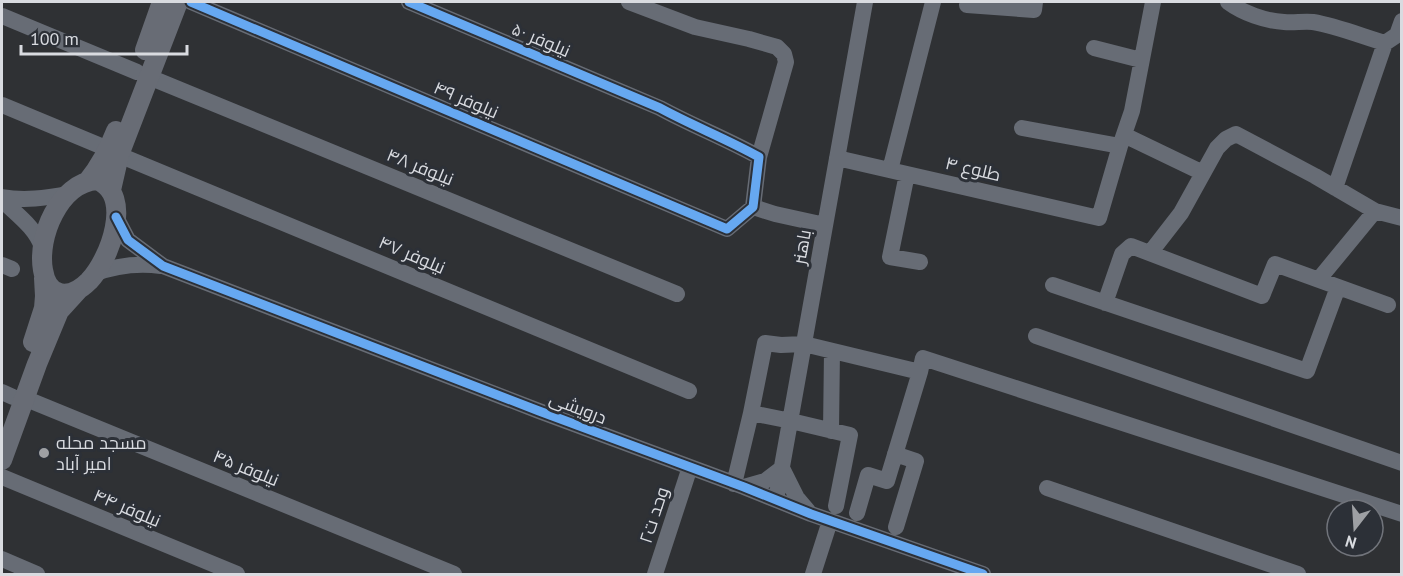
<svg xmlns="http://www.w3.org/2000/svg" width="1403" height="576" font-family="'PT Sans',Cairo,sans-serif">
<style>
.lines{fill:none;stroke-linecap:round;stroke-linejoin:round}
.minor{stroke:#676c75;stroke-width:16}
.major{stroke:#686c75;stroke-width:20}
.cycleway-casing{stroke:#2c3037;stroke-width:13}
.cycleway{stroke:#66a8f1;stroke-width:9}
.poi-dot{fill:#9ea0a4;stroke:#2c3037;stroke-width:2}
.labels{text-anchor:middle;stroke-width:6;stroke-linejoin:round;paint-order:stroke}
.street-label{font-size:18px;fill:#d9dbe0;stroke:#2c3037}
.poi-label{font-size:18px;fill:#d9dbe0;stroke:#2c3037;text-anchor:start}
</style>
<rect width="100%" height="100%" fill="#2f3134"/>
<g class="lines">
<path class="minor" d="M191,2L727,229L753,207L759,157C727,139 693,126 660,108L409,2
M629,2L695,27L749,39L777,47L784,54L786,62L759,157
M1228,2C1243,13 1265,21 1284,22C1294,23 1303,21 1313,22C1337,26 1361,36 1385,43
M967,5L1034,10L1035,2
M2,16L137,72
M1094,48L1141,60
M149,77L677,294
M2,105L108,149
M1022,128L1120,146
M1124,135L1203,173
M119,155L689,391
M837,158L1099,218L1120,146L1132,111L1153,2
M890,170L933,2
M907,174L890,257L920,262
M1335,188L1385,43L1397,35L1402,21
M2,197C24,201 46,198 68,194
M2,200C17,215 35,227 42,247
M753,207L775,214L825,225
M116,217L128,240L163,266L539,411L744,487L811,514L983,574
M1150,253L1181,213L1217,148L1226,139L1236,134L1315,176L1375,211L1402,218
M2,265L12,269
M94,274C117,265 137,263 161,266
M1319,279L1375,211
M1053,285L1307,371L1338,287
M1105,303L1122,254L1131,246L1262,296L1275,264L1388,305
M1036,336L1402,463
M2,392L13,397
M24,398L454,574
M751,413L791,421L850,435L836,506
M831,431L832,351
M895,454L916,461L896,527
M782,468L797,498L808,511
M2,477L237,574
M734,484L751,413L765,343L781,345L804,344L920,372
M744,487L765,481L782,468
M1047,488L1298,574
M776,500L865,2
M857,513L868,475L887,481L920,372L923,358L1402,514
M2,559L37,574
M655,574L690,467
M813,574L830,521"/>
<path class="major" d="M145,50L162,2
M97,180C134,195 110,259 89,281C71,299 48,300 43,270C37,237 59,183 97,180Z
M88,181C100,166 109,149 116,131
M111,190L119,155L178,2
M33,342L44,308L45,296L44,278
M2,460L37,364L59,311L79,289"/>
<defs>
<path id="cycleway" d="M191,2L727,229L753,207L759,157C727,139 693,126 660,108L409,2
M116,217L128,240L163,266L539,411L744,487L811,514L983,574"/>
</defs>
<use href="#cycleway" class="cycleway-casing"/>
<use href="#cycleway" class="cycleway"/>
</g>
<circle class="poi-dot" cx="44" cy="453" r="6"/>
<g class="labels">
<g class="street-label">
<text transform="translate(541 40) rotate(23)" y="6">نیلوفر ۵۰</text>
<text transform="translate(466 100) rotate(23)" y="6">نیلوفر ۴۹</text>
<text transform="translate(420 167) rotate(22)" y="6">نیلوفر ۴۸</text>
<text transform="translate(973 169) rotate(13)" y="6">طلوع ۴</text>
<text transform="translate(802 247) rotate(-80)" y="6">باهنر</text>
<text transform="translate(412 255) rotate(23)" y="6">نیلوفر ۴۷</text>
<text transform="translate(578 408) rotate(21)" y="6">درویشی</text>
<text transform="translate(246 468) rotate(22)" y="6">نیلوفر ۴۵</text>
<text transform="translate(127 508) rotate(23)" y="6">نیلوفر ۴۴</text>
<text transform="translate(654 515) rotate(-72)" y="6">وحد ت۲</text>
</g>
<g class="poi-label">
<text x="56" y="449">مسجد محله<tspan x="56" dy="21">امیر آباد</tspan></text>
</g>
</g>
<rect width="1403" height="576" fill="none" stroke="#d9dbe0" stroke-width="6"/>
<g transform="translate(1355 528) rotate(197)"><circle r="28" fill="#2c3037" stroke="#71747b" stroke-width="1.5"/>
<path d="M0-4.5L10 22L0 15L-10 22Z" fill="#9ea0a4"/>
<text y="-9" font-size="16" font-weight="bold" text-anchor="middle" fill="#d9dbe0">N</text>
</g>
<path d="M21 45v9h166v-9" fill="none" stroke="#d9dbe0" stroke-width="3"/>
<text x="30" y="45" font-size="18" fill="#d9dbe0" stroke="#2c3037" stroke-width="4.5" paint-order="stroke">100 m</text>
</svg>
